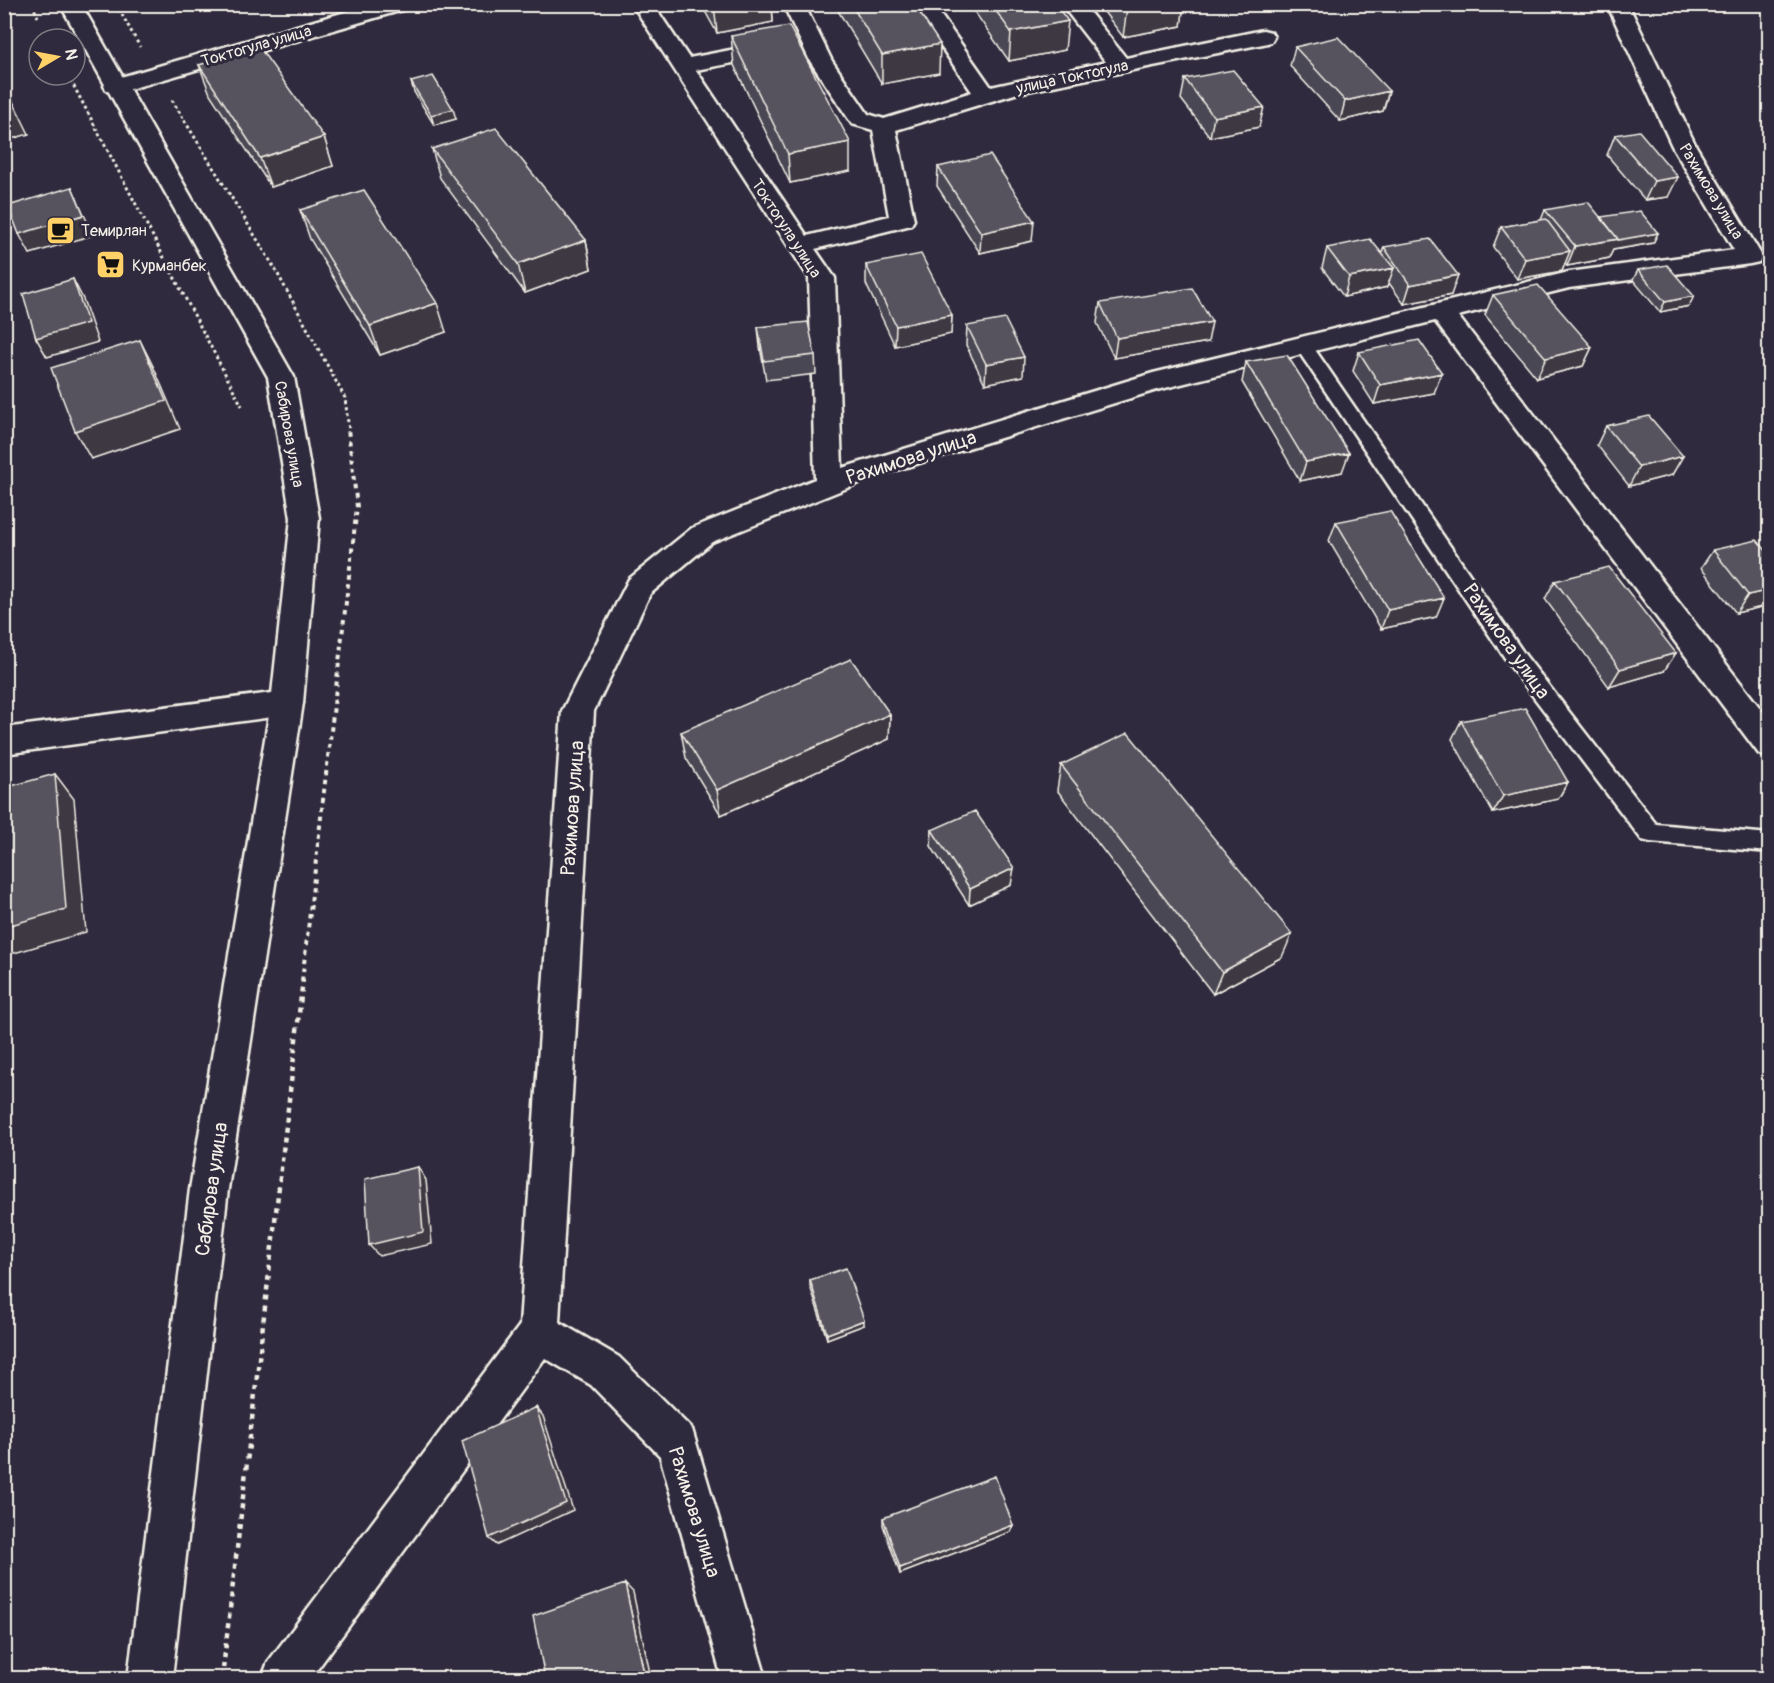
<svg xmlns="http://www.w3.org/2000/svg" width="1774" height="1683" font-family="Pangolin,sans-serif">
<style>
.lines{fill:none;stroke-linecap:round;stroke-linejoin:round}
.lane-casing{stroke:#f4f1e8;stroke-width:5}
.street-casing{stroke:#f4f1e8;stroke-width:5}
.highway-casing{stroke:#f4f1e8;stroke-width:5}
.path-far2{stroke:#f4f1e8;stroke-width:3;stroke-dasharray:3 3;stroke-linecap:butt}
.path-far1{stroke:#f4f1e8;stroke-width:4;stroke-dasharray:4.5 4.5;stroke-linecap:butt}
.path{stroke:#f4f1e8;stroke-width:4.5;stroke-dasharray:5 5;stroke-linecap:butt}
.lane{fill:#2f2a3d;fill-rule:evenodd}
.street{fill:#2f2a3d;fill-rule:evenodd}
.highway{fill:#2f2a3d;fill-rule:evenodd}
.wall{fill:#4a4752;stroke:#f4f1e8;stroke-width:1.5}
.shaded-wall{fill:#3c3942;stroke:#f4f1e8;stroke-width:1.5}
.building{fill:#56525f;stroke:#f4f1e8;stroke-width:1.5}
.labels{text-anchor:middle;stroke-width:6;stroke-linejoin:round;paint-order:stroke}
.far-street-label{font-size:16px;fill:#f4f1e8;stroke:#2f2a3d}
.far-poi-label{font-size:16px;fill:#f4f1e8;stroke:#2f2a3d;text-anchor:start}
.street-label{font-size:20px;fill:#f4f1e8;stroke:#2f2a3d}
</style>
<rect width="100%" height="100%" fill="#2f2a3d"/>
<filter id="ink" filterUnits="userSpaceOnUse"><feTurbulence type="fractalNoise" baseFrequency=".0167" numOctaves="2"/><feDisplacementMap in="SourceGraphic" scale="12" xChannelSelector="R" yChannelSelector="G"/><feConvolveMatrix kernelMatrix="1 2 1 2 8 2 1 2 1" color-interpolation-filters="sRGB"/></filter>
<g filter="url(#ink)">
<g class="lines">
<defs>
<path id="lane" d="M1303,339L1309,341L1525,655L1656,824L1770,834V852L1650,842L1642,840L1511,667L1297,349L1294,345L1297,341Z"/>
<path id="street" d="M373,4H408L406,9L123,91L115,93L107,91L104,86L107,81Z
M632,4H653L689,58L777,41L785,43L788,48L785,53L696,70L807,236L889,216L873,130L852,124L810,61L783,4H804L832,61L868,114L884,119L972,92L912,4H933L991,87L1106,62L1061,4H1083L1126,58L1263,30L1271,32L1274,37L1271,42L1263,44L1018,93L896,130L914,220L911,225L815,249L835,278L842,468L1153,373L1441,303L1569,272L1734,250L1672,146L1607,4H1628L1696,146L1762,256L1759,262L1750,264L1569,288L1458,316L1770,721V758L1759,754L1435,321L1157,390L877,476L712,542L650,594L594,711L559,1322L619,1357L692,1429L766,1678H722L660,1456L591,1385L545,1358L311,1678H262L268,1662L520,1325L562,711L629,579L692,528L815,479L809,278Z
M287,691L298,694L303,703L298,712L287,715L4,754V728Z"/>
<path id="highway" d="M60,4H81L294,377L319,518L303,703L228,1189L172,1678H128L190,1189L271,703L291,518L268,377Z"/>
</defs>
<use href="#lane" class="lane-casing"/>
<use href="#street" class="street-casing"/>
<use href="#highway" class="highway-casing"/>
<path class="path-far2" d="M32,4L38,17
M116,4L140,47
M68,75L242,406
M172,100L274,267L345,398L349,431"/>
<path class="path-far1" d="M302,981L357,507L348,429"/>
<path class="path" d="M222,1678L303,979"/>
<use href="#lane" class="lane"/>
<use href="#street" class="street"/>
<use href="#highway" class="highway"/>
</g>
<path class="wall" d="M701,4H772L773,22L717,33Z
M834,4H914L939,73L882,84Z
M969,4H1055L1065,50L1009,61Z
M1098,4H1184L1181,26L1123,37Z
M731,36L850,171L790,183L734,65Z
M1295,47L1389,91L1383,111L1340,121L1290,66Z
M199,65L324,137L333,166L271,187L210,94Z
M1185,79L1259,127L1210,137L1181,99Z
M411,82L456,119L434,125L414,92Z
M1615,135L1668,197L1645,200L1607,155Z
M432,149L586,240L591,269L525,293L440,178Z
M938,167L1032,241L980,253L937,186Z
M300,210L446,332L380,355L310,239Z
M1545,210L1601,217L1658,233L1653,243L1613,250L1609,258L1567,266L1565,264L1562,271L1517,279L1493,247L1501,227L1541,220Z
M1384,247L1451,295L1404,304L1389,283L1387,287L1344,297L1322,268L1327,248L1382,253Z
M866,265L952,315L951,334L895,346L866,284Z
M1638,270L1689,306L1660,312L1633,280Z
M1493,295L1592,347L1583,366L1537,378L1485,315Z
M1100,303L1208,342L1114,358L1097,323Z
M967,326L1023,376L985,384L966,345Z
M758,327L815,355L816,374L766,380L760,347Z
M1359,352L1434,393L1374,404L1353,371Z
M1246,362L1342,472L1300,481L1242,382Z
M1606,426L1672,475L1629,486L1597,445Z
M1336,522L1436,617L1381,629L1329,541Z
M1713,550L1770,605L1736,613L1701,568Z
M1555,581L1664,671L1609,687L1545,599Z
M890,714L889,739L721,815L686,758L681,732Z
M1461,721L1568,782L1558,799L1493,813L1452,739Z
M1061,765L1282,957L1213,994L1057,790Z
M932,830L1011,885L969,905L931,846Z
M810,1280L864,1325L827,1339L810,1286Z
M883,1518L1013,1525L1010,1532L900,1574L883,1525Z"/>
<path class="shaded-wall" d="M714,4H772L773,22L717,33Z
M1145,4H1184L1181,26L1123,37L1127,8Z
M1068,21L1065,50L1009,61L1011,32Z
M940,44L939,73L882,84V55Z
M4,83L29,134L4,141Z
M1389,91L1383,111L1340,121L1345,101Z
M1264,107L1259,127L1210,137L1214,117Z
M453,109L456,119L434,125L431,115Z
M324,137L333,166L271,187L260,158Z
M850,142V171L790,183L788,154Z
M1678,177L1668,197L1645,200L1654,181Z
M72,187L93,235L30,254L19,234Z
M1034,221L1032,241L980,253L981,233Z
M1658,233L1653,243L1613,250L1609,258L1567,266L1575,246Z
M586,240L591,269L525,293L518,264Z
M1570,251L1562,271L1517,279L1525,259Z
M1394,268L1387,287L1344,297L1349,277Z
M1458,275L1451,295L1404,304L1410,285Z
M73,279L83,299L98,342L47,357L36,338Z
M1694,296L1689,306L1660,312L1665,302Z
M437,303L446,332L380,355L370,326Z
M952,315L951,334L895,346L896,326Z
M1212,322L1208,342L1114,358L1117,338Z
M140,340L154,368L180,429L91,459L75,431Z
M1592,347L1583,366L1537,378L1546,358Z
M1024,357L1023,376L985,384L986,364Z
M1442,373L1434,393L1374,404L1380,385Z
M1349,453L1342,472L1300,481L1306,462Z
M1683,456L1672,475L1629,486L1639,467Z
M1770,590V605L1736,613L1748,595Z
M1444,598L1436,617L1381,629L1388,610Z
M1676,653L1664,671L1609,687L1620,669Z
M890,714L889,739L721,815L717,790Z
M55,774L74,799L86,932L4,956V927Z
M1568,782L1558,799L1493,813L1503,796Z
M1014,868L1011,885L969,905L970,889Z
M1292,934L1282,957L1213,994L1222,972Z
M418,1167L426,1180L432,1244L379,1256L369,1245Z
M864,1320V1325L827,1339V1334Z
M536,1407L543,1416L573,1510L497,1545L489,1538Z
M1013,1525L1010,1532L900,1574V1568Z
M625,1584L633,1592L651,1678H645Z"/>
<path class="building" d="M851,4H914L940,44L882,55Z
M991,4H1055L1068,21L1011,32Z
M1124,4H1145L1127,8Z
M789,26L850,142L788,154L731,36Z
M1338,37L1389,91L1345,101L1295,47Z
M259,47L324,137L260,158L199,65Z
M1233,70L1264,107L1214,117L1185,79Z
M433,76L453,109L431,115L411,82Z
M4,84L14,105L4,107Z
M496,128L586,240L518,264L432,149Z
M1639,131L1678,177L1654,181L1615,135Z
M990,155L1034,221L981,233L938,167Z
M72,187L84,215L19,234L8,206Z
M364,190L437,303L370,326L300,210Z
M1588,202L1618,239L1575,246L1545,210Z
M1640,211L1658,233L1618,240V239L1601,217Z
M1546,219L1570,251L1525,259L1501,227Z
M1370,239L1394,268L1349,277L1327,248Z
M1430,239L1458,275L1410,285L1384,247Z
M921,254L952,315L896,326L866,265Z
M1667,265L1694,296L1665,302L1638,270Z
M73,279L88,323L36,338L23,294Z
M1538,285L1592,347L1546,358L1493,295Z
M1192,288L1212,322L1117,338L1100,303Z
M1005,319L1024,357L986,364L967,326Z
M808,322L815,355L764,361L758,327Z
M140,340L166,401L75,431L51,368Z
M1419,340L1442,373L1380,385L1359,352Z
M1287,355L1349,453L1306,462L1246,362Z
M1649,416L1683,456L1639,467L1606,426Z
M1390,511L1444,598L1388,610L1336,522Z
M1757,540L1770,555V590L1748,595L1713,550Z
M1609,567L1676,653L1620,669L1555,581Z
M851,659L890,714L717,790L681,732Z
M1525,708L1568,782L1503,796L1461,721Z
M1128,733L1292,934L1222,972L1061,765Z
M55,774L66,909L4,927V788Z
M975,811L1014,868L970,889L932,830Z
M418,1167L423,1232L369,1245L365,1179Z
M846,1268L864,1320L827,1334L810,1280Z
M536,1407L566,1503L489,1538L462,1441Z
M995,1476L1013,1525L900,1568L883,1518Z
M625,1584L645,1678H545L533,1616Z"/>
</g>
<defs>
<symbol id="cafe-square" viewBox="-11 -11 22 22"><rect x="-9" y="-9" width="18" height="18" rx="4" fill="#ffd166" stroke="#2f2a3d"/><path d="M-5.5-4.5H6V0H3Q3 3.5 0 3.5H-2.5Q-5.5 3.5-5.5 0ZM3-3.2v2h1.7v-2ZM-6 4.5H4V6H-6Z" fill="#111"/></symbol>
<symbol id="supermarket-square" viewBox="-11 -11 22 22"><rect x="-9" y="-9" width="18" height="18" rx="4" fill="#ffd166" stroke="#2f2a3d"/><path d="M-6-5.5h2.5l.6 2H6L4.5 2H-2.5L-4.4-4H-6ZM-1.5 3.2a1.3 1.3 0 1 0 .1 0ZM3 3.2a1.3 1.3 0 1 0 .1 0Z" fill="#111"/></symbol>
</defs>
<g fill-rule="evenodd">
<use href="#cafe-square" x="44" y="214" width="33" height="33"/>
<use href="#supermarket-square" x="94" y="248" width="33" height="33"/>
</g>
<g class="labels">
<g class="far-street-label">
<text transform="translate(256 45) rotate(-16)" y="6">Токтогула улица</text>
<text transform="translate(1072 76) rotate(-12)" y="6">улица Токтогула</text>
<text transform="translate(1712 191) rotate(59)" y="6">Рахимова улица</text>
<text transform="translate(787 228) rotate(57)" y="6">Токтогула улица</text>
<text transform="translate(290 434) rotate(80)" y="6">Сабирова улица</text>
</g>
<g class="far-poi-label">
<text x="81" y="236">Темирлан</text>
<text x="132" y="271">Курманбек</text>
</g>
<g class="street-label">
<text transform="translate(911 457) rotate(-18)" y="7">Рахимова улица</text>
<text transform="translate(1507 641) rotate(55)" y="7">Рахимова улица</text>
<text transform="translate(572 808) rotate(-86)" y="7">Рахимова улица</text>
<text transform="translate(211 1189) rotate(-82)" y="7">Сабирова улица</text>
<text transform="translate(695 1512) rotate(73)" y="7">Рахимова улица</text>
</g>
</g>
<rect width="1774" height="1683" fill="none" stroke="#2f2a3d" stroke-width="24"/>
<rect x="12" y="12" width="1750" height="1659" fill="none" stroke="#f4f1e8" stroke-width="2" filter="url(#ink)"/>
<g transform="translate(57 57) rotate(80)"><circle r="28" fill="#2f2a3d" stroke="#7e7a81" stroke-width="1.5"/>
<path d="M0-4.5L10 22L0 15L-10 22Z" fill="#ffd166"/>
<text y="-9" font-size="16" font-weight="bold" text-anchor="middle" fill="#f4f1e8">N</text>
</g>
</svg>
